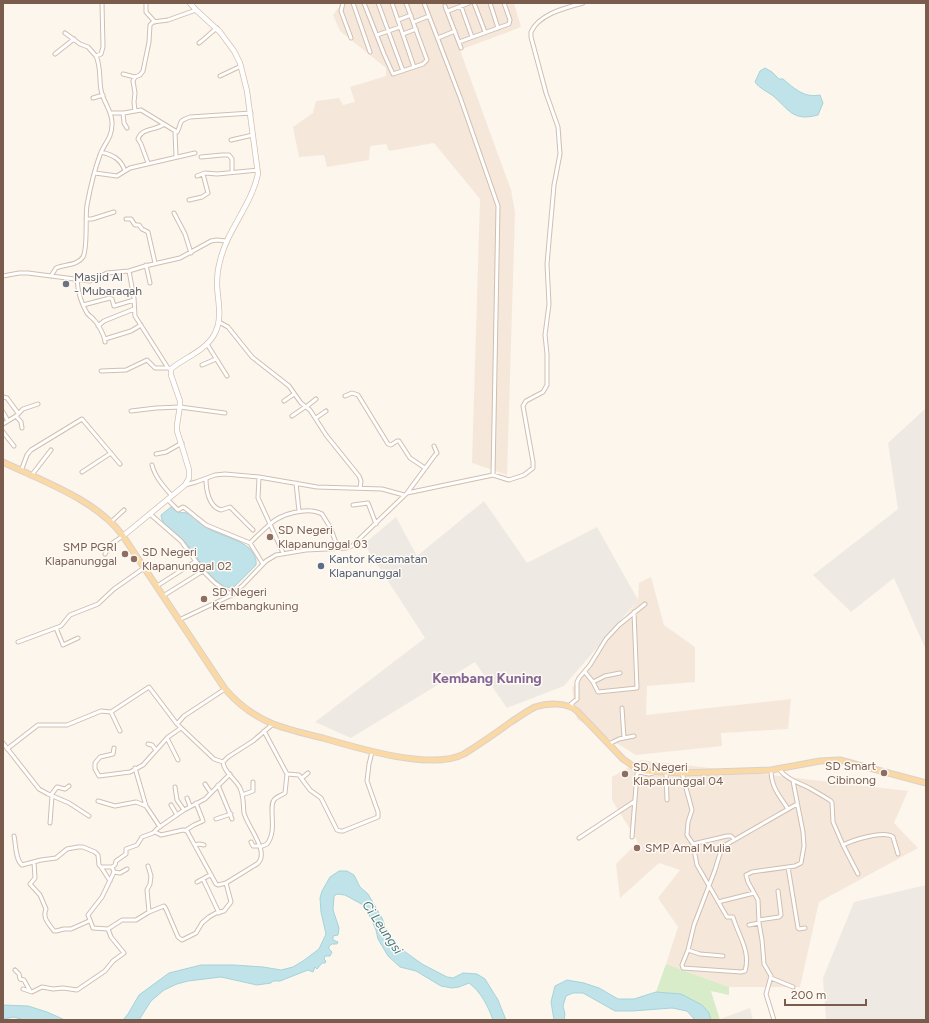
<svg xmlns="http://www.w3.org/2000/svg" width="929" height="1023" font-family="Figtree,sans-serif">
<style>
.residential{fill:#f5e8da}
.industrial{fill:#efe9e4}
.green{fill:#d8ecc9}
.water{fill:#bfe3e8;stroke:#a5d3da}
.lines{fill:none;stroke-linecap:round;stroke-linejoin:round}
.street-casing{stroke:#d1beb0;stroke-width:5}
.secondary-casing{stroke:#d6c0b0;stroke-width:6}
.primary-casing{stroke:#dad1cd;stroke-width:7}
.street{stroke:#fff;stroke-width:3}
.secondary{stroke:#fff;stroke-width:4.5}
.primary{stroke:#fbd9a5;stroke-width:5}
.worship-dot{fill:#6b7280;stroke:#fffaf3;stroke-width:1.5}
.education-dot{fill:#8d6e63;stroke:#fffaf3;stroke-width:1.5}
.service-dot{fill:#5c6f8a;stroke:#fffaf3;stroke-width:1.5}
.labels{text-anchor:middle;stroke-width:3;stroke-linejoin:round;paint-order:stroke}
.worship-label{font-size:12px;fill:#5b616d;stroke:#fffaf3;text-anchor:start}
.education-label{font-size:12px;fill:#785e54;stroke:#fffaf3;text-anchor:start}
.service-label{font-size:12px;fill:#4e5e75;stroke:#fffaf3;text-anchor:start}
.water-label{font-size:13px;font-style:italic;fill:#437c86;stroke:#fffaf3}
.quarter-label{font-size:14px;font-weight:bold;fill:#846695;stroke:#fffaf3}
</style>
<rect width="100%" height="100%" fill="#fdf6ec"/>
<path class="residential" d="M340,3H514L521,27L460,50L511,190L515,212L507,475L472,463L480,199L434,143L389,151L386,144L370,146L369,160L327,167L324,155L299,157L293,127L313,113L316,101L339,98L343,105L355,102L350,87L386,76V68L340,31L333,15L339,7Z
M651,577L664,625L695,647V682L647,686L646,715L791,699L788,729L721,733L722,746L636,755L577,719L572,688L638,600L639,583Z
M641,760L908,791L894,823L918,848L819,902L800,987H729L666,964L678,927L658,898L680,870L659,863L620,898L616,864L638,842L612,800V777Z"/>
<path class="industrial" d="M926,408V650L894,578L851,612L813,575L898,509L888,443Z
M484,501L527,563L597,527L638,600L564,686L507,708L475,662L351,738L315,722L425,638L364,544L396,517L417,556Z
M926,885V1020H826L823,978L854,902Z
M750,1008L753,1020H720V1019Z"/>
<path class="green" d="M666,964L729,987V995L711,991L720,1020H711L709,1013L681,994L656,992Z"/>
<path class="water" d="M765,68L772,72L779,79H783C795,89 804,98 820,95L823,103L818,115C792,122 789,109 772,95C766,91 759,88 755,82L760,71Z
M171,507L179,513C191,510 198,522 207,528C219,535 239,539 249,548C253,553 257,558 256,565L234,587C228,588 224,587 219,583C204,572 196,553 183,540C176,532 161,526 161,515Z
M339,871H347L354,875L360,887L368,894L382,918L386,929L397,946L422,964L447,977L453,978L463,973L477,974L485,979L498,1000L506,1020H493C488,1006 481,992 469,983L459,987L452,988L441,986L416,971L400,967L388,956L378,939L376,930L365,906L345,895L337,894L334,896L333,910L339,928L338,935L333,936V940L338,942L337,944H332L329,946V949L332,952L330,956H325L324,959L326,961L325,963H322L317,969L315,967L313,972L308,970L280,981H273L271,983L257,985L221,977L188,981L177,984L164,990L151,1001L139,1020H123L128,1014L139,995L169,973L201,965H234L263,967L281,970L293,967L303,961L319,949L326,934L321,912L320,898L322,891L330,877Z
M567,980L584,983L599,988L618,999H634L656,992L681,994L702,1005L709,1013L711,1020H695L687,1011L672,1008L632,1011H615L583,993H573L566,996L563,1006L565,1014L564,1020H554L551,1002L555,986Z
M3,1005L28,1006L47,1012L65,1020H24L14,1017L3,1019Z"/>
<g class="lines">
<defs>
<path id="street" d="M146,3V12L155,22
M343,3L341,11L351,38
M353,3L370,52
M364,3L384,54L393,74L423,64L427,60L406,3
M378,3L403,71
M392,3L414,67
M424,3L460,97L498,206L493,475
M474,3L485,32
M490,3L498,28
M445,6L461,48
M461,6L472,37
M448,11L469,3
M398,20L411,15
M414,22L429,16
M65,33L80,44L88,47L96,56
M403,34L416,29
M377,35L400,27
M438,38L455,31
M459,42L509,24L510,20L504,3
M199,43C206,38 210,33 217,28
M55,54L74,39
M123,74L135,77
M220,76L241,66
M93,98L103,95
M135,111L134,102L135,93L133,81L135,77L140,75L143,71L149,42L150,25L153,22L168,20L196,10
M110,113H124L141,110L177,132C183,122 176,122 190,117L251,113
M123,113L124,123L127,128
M175,131L176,157
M231,140L253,135
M101,152C113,155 121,159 125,171
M201,157L222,155H229L232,159V172
M148,163L141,144L138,139C142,127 156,131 164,124
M95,173L117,176L130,168L195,153
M197,176L205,173L217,174L258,170
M189,200L202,197L208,193L203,174
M174,213L185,234L191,253
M86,219H92L114,212
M126,219H131L135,225H139L142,229L148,232L155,263
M146,265L150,283
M129,271L134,298L135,316L168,368L171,369
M3,276L19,273H28L90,281L107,273L129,271L145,266L180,258L211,241L217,240L226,241
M51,276L56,268C65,264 77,266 83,257C88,248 85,218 87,205C90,189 94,171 100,155C104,143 112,139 112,124C113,112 103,102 101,90C99,79 101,66 96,56L101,54L103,47L102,3
M77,280C78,292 81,303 87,313C89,316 92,317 94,320C98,323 105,337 105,342
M83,305L110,298L112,299L114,306L134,300
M219,322L228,327L252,357L289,386L301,403L310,410L326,435L359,476L361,481L360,488
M98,326L104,321L134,309
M105,339L131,331L141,325
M207,344L227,376
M202,365L216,359
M101,371L126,370L147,360L155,368H168
M345,396L352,393L358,395L388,444L391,445L397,441H399L410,458L425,468
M3,397L7,398L18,413
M284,401L294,394
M306,407L316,399
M131,411L156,408L180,407L225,413
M3,412L8,421
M16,416L21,422L22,428
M292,416L305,407
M316,418L326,411
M3,424L16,416L23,409L38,404
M3,432L14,446
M156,454L166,452L182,443
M152,465C155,477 164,487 172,496
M21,471L27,455L31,450L82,419L120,464
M82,472L111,453
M31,476L51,450
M206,479C206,490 209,507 221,510L230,507L253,530
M296,483L299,511
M185,485L196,482L215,475L225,474L259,477L317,487L382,489L404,495
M407,493L435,455L437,453L434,446
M168,500L178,510L183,507L185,508L206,525L250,543L263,564
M353,505L368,503L376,524
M150,514L181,541L203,571L215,583L232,595
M111,522L124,510
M250,543L257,536L270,524L258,498L259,477
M283,553L270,524C281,514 308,506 322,514L330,527L338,548
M105,554L111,544L123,536
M157,586L196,561
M163,596L203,571
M179,620L232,595L243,585L266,561L276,555L306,550L346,548L352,546L407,493L493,475L509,480L524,475L533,468V462L523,406L526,401L543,392L547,385V354L545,335L549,304L547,264L554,185L560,154L558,127L546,93L531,37V32C539,14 565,8 583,3
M56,628L63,645L78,638
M18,642L61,626L70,615L98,604L114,589L144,568
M585,672L593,682L598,692L637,688L634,612
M593,682L605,676L620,673
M573,707L571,704L577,699V682L579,678L590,665L606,639L619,625L645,604
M622,708L624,738
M111,712L120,731
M177,724L184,716L225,689
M167,738L178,760
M3,743L39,789L48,794L69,803L89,816
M148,744L152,745L156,750
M609,744L619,739L634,736
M114,748L113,754L100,757L95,763V769L99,776L130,772L143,765L168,737L181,728
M7,749L38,725H67L101,711L111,712L149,687L177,724L214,759L223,762
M135,768L146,806
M779,769C787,780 800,783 811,789C818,793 825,797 831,801L832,803L833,822L843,845C853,840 884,830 893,837L898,854
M771,770C771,787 779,795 788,809
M666,773L667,800
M682,773L692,810L688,822L687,835L693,844L697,865L727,917H733C738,935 751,951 745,971L741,972L683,968L682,965L688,950L694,925L715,870L722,847L797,804
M287,774L299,775L310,790L321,798L337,830L340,831H343L378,817V812L367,781L369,764L372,752
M302,778L308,773
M205,784L211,793
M218,785L232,819
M175,787L177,800L184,810
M51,795L57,787L65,789L69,786
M242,795L253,791V782
M187,798L190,806
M98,801L115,806L136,802L146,806L160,827
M171,805L177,815
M216,819L231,814
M50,823L52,796
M186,830L194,825L203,821L196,803
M155,832L161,835L183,830L187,831L216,884L218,885L226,883
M14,836C16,844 15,859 22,865L41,860L56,858L67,849L78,847H83L95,852L98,855L99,865L101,867H112L114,872L102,897L88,915L93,928L108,929
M632,837L637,774L639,772L649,774L653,773
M579,838L635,801
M251,842L253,846H260
M693,844L727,836H731L734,839
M195,845L199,844L204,845
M843,845L858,874
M260,847L267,844C278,830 268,807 274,800C276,797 282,795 285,793L287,774L264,731
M34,862L35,878L30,884L40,895L46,909C42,918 49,924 54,931H56L64,929H71L89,921
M148,866L151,876L150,884L147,890L149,912
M101,867L110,881
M112,867L115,865L116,861L126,854V849L137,845L142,837L153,833L158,828L184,810L205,799L230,774
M788,867L798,928L799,929L805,928
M114,872L120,873L127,869
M203,879L219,913
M197,882L210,875
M718,902L754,893
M759,920L779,917L781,915L778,891
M749,925L759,923
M688,950L700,954L723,956
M15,970L19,974L20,979L24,980L30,991
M771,978L793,987
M23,989L32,992L42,987L53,989L63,988L77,990L105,971L113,961L124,953L111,937L108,929L122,920H136L149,912L164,906L166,909L178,937L182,940L196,933L202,923L209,917L216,913L224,911L231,902L226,883L257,864C271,853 247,826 244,813C243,805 244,796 240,788C236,779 224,773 223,762L228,757L253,741L273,724
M774,1020L766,994L771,976L764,964L762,940L759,923L758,900L748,882L746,875L752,872L795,866L801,863L804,846L803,832L793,781"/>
<path id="secondary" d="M123,536L185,485L189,478V470L184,453L177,431V425L180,406V401L171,375V369C184,358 205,351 214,335C223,319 218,303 217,285C217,277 218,268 220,261C227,230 251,206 258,174L247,91L240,63L234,51L220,32L196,10L190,3"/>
<path id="primary" d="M3,462C42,481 97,500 123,536L225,689C239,705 253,716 273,724C289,730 306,734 323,738C357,748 432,771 464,754C480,744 496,733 511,722C519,717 527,711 535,707C547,703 567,702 577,711L623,759L633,766L645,771L682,773L771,770L820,761L840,760L926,783"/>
</defs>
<use href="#street" class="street-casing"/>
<use href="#secondary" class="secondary-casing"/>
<use href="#primary" class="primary-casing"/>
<use href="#street" class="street"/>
<use href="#secondary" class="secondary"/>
<use href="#primary" class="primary"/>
</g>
<circle class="worship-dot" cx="66" cy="284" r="4"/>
<g class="education-dot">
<circle cx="270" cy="537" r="4"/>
<circle cx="125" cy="554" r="4"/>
<circle cx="134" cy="559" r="4"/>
<circle cx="204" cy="599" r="4"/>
<circle cx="884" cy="773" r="4"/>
<circle cx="625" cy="774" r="4"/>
<circle cx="637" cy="848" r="4"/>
</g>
<circle class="service-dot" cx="321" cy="566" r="4"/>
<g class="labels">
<g class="worship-label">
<text x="74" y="281">Masjid Al<tspan x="74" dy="14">- Mubaraqah</tspan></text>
</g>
<g class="education-label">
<text x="278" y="534">SD Negeri<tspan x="278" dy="14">Klapanunggal 03</tspan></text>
<text x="117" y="551" text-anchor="end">SMP PGRI<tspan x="117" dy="14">Klapanunggal</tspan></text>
<text x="142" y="556">SD Negeri<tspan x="142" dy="14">Klapanunggal 02</tspan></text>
<text x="212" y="596">SD Negeri<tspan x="212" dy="14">Kembangkuning</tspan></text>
<text x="876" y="770" text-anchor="end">SD Smart<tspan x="876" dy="14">Cibinong</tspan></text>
<text x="633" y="771">SD Negeri<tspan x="633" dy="14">Klapanunggal 04</tspan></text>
<text x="645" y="852">SMP Amal Mulia</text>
</g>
<g class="service-label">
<text x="329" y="563">Kantor Kecamatan<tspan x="329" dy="14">Klapanunggal</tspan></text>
</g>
<g class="water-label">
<text transform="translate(383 927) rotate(56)" y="5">Ci Leungsi</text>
</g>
<g class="quarter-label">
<text x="487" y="683">Kembang Kuning</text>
</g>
</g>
<rect width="929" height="1023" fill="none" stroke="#7a5c4d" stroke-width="8"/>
<path d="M785 999v6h81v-6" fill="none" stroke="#7a5c4d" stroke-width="2"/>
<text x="791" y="999" font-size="12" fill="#7a5c4d" stroke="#fffaf3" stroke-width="3" paint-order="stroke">200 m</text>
</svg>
